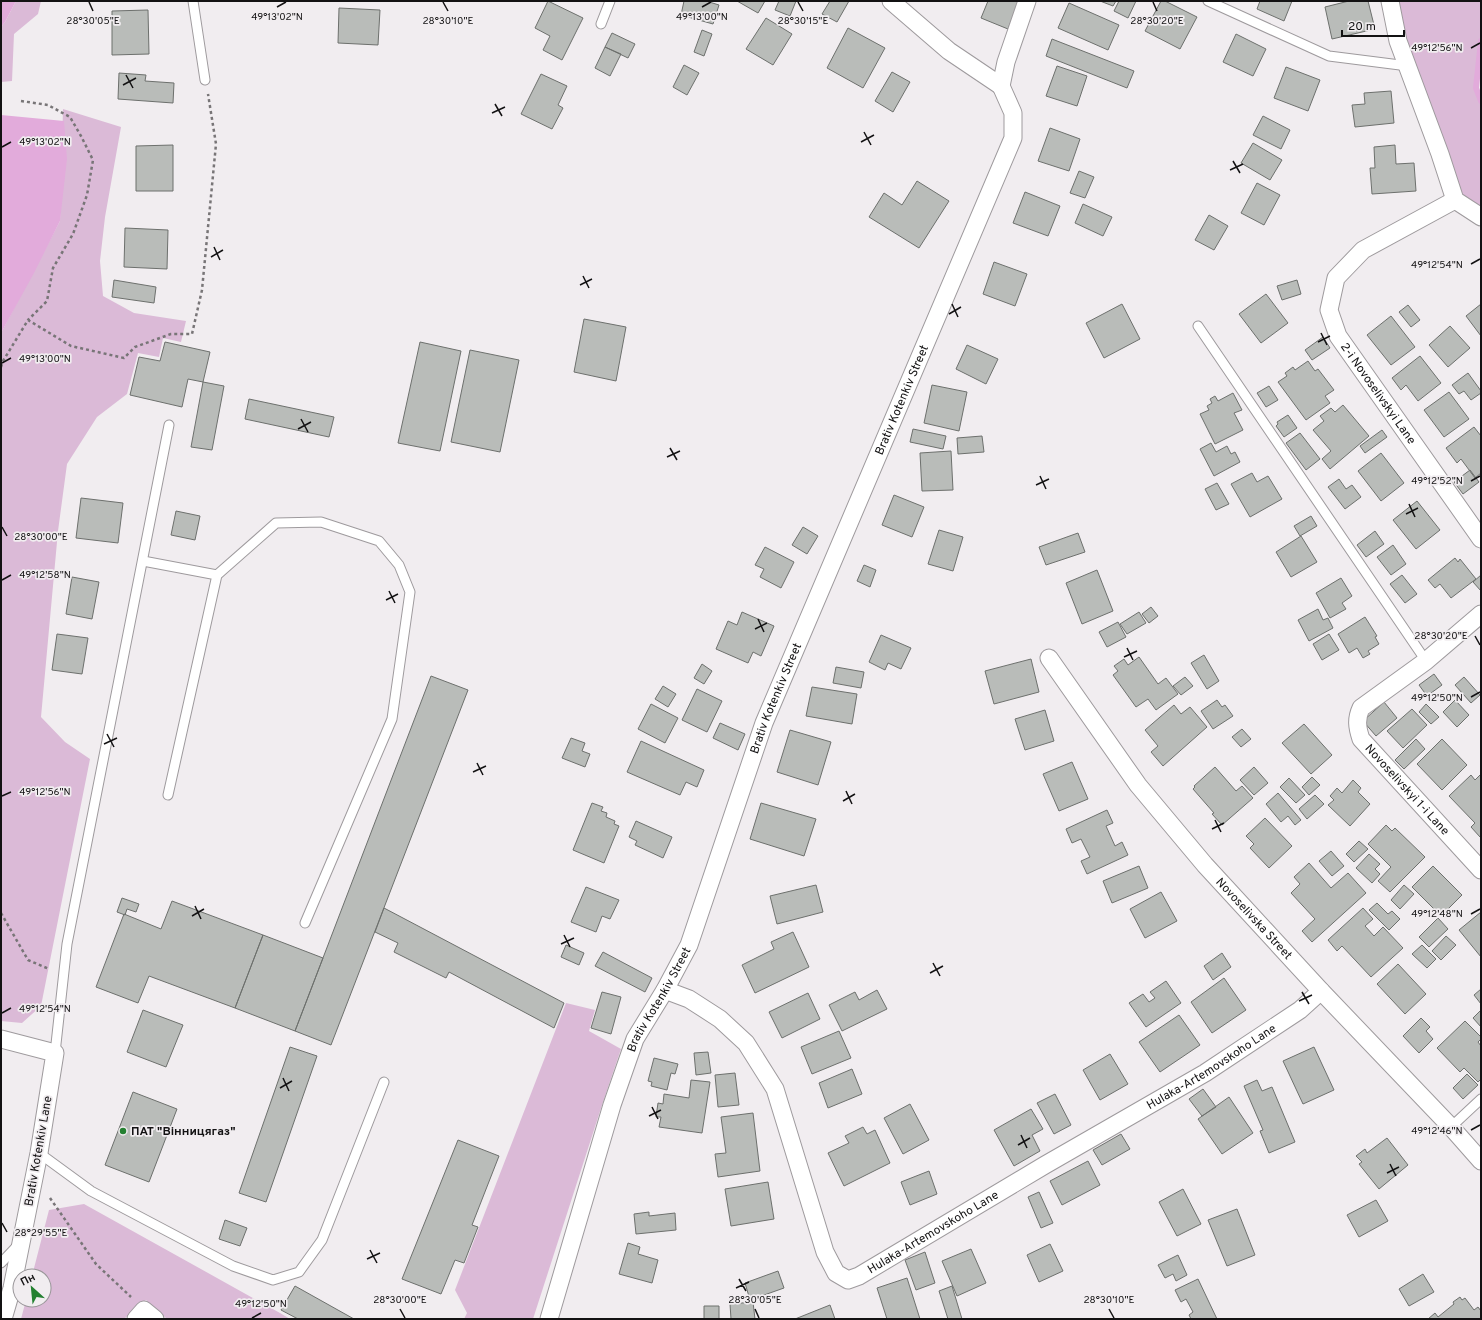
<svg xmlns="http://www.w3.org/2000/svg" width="1482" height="1320" font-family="Overpass,sans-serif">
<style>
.green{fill:#dbbad7}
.water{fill:#e2abdb}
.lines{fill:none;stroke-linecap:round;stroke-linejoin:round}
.stream{stroke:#e2abdb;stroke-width:6}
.building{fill:#b9bcb9;stroke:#6d706d}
.service-casing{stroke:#9e9a9d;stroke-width:11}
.minor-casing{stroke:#9e9a9d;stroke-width:19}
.path{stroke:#787577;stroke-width:2.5;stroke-dasharray:3 3;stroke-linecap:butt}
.service{stroke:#fff;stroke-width:9}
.minor{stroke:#fff;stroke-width:17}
.ticks{fill:none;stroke:#131213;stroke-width:1.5}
.poi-dot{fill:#248031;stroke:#f1edf0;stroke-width:1.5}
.labels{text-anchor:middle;stroke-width:3.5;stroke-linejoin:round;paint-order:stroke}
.street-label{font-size:12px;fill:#131213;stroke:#f1edf0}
.poi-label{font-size:12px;font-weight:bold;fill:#131213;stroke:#f1edf0;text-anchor:start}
.ticks-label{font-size:10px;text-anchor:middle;fill:#131213;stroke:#f1edf0;stroke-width:3.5;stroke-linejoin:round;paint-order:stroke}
</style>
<rect width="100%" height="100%" fill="#f1edf0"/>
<path class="green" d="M16,1H41L38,14L14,34L12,81L1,82V27L5,22Z
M1390,1H1481V41L1476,88L1481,101V210L1455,200Z
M63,109L121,127L105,217L100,261L103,296L134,313L186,321L181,342L163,338L159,357L138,353L127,394L97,417L67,464L58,531L41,717L65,742L90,759L41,1006L22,1023L1,1021V333L60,221Z
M566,1003L595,1010L589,1031L621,1049L603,1102L533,1319H464L467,1313L455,1290Z
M84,1204L280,1313L290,1319H167L146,1300L124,1319H21L26,1300H44V1276H32L49,1210Z"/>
<path class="water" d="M1,1H16L5,22L1,27Z
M1,115L64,121L67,159L60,221L34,273L1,333Z"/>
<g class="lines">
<path class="stream" d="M1481,41L1476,88L1481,101"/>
</g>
<path class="building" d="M548,1L583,18L562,60L543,50L550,36L535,28Z
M684,1H706L719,5L713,24L681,15Z
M737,1H765L758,13Z
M779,1H796L790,16L775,10Z
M830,1H849L837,22L822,14Z
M988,1H1019L1008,29L981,18Z
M1100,1H1116L1113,6Z
M1119,1H1136L1128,18L1114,11Z
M1161,1H1165L1197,17L1180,49L1145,31Z
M1260,1H1292L1284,21L1257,9Z
M1349,1H1368L1375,29L1332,39L1325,7Z
M1069,3L1119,25L1108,50L1058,28Z
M339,8L380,10L378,45L338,43Z
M148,10L149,54L112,55V11Z
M766,18L792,34L773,65L746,49Z
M848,28L885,48L863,88L827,68Z
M702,30L712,34L704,56L694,52Z
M612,33L635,44L628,58L605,47Z
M1236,34L1266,49L1253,76L1223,62Z
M1052,39L1134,71L1127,88L1046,56Z
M605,47L621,54L610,76L595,68Z
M684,65L699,73L687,95L673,87Z
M1057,66L1087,76L1077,106L1046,96Z
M1286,67L1320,80L1308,111L1274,98Z
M892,72L910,82L893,112L875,101Z
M119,73L146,75L145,81L174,83L173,103L118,99Z
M541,74L567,86L558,105L563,108L552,129L521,114Z
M1391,91L1394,123L1355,127L1352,105L1365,104L1364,93Z
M1263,116L1290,130L1281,149L1253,135Z
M1050,128L1080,139L1069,171L1038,161Z
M1253,143L1282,160L1270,180L1241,163Z
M173,145V191H136V146Z
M1395,145L1396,164L1414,163L1416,191L1372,194L1370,168H1375L1374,147Z
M1079,171L1094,177L1085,198L1070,193Z
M917,181L949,201L919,248L869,217L884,193L902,205Z
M1257,183L1280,195L1264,225L1241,213Z
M1025,192L1060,206L1048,236L1013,223Z
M1083,204L1112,217L1103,236L1075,223Z
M1209,215L1228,226L1214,250L1195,240Z
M125,228L168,230L167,269L124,267Z
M994,262L1027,274L1015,306L983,294Z
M114,280L156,287L154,303L112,297Z
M1297,280L1301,294L1282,300L1277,286Z
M1266,294L1288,323L1261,343L1239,314Z
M1122,304L1140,339L1104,358L1086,323Z
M1481,304V336L1466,316Z
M1408,305L1420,320L1411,327L1399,312Z
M1391,316L1415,347L1391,365L1367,335Z
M584,319L626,327L616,381L574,372Z
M1450,326L1470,348L1448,367L1429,345Z
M1323,337L1330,348L1312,360L1305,350Z
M165,342L210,352L203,382L188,379L182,407L130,395L139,357L160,361Z
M420,342L461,351L440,451L398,443Z
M967,345L998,359L986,384L956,369Z
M470,350L519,360L500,452L451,442Z
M1420,356L1441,383L1418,401L1406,385L1401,390L1392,378Z
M1308,361L1315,371L1318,369L1334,390L1325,396L1330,403L1306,420L1278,382L1287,376L1285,373L1293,367L1295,370Z
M1468,373L1481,391V393L1471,400L1464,391L1459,394L1452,385Z
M203,382L224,386L212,450L191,447Z
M932,385L967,392L959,431L924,423Z
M1269,386L1278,400L1266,407L1257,393Z
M1449,392L1469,419L1444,437L1424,410Z
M1233,393L1242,410L1234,413L1243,430L1215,444L1200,414L1209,410L1207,406L1212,403L1210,399L1215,396L1218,401Z
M249,399L334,417L329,437L245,419Z
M1343,405L1369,436L1330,469L1322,459L1331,451L1313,430L1324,421L1320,416L1331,408L1335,412Z
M1288,415L1297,428L1284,437L1276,426L1278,424L1277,422Z
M1474,427L1481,436V473L1475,478L1461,459L1457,463L1446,448Z
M913,429L946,436L943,449L910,442Z
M1382,430L1387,437L1365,453L1360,446Z
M1300,433L1320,459L1306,470L1286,443Z
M982,436L984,452L958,454L957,438Z
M1211,443L1216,452L1227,446L1231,454L1235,452L1240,462L1214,476L1200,449Z
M951,451L953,490L922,491L920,453Z
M1381,453L1404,483L1381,501L1358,471Z
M1470,470L1479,482L1463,494L1454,482Z
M1252,473L1257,482L1268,476L1282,499L1250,517L1231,484Z
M1339,479L1346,489L1352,485L1361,497L1345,509L1328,487Z
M1217,483L1229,504L1216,510L1205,489Z
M894,495L924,507L912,537L882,525Z
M81,498L123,503L118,543L76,538Z
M1417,501L1440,530L1416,549L1393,520Z
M176,511L200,516L195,540L171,535Z
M1311,516L1317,526L1300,536L1294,526Z
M803,527L818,536L807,554L792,545Z
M939,530L963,537L953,571L928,564Z
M1375,531L1384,544L1366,557L1357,545Z
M1078,533L1085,552L1046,565L1039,547Z
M1301,536L1317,562L1291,577L1276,552Z
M1393,545L1406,564L1391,575L1377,557Z
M765,547L794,562L781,588L760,577L764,569L755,565Z
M1455,558L1458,562L1460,559L1476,579L1451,598L1440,584L1435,588L1428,580Z
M864,565L876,570L870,587L857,581Z
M1097,570L1113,611L1082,624L1066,583Z
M1402,575L1417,594L1405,603L1390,584Z
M1481,575V591L1473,582Z
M72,577L99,582L92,619L66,614Z
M1341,578L1352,596L1342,603L1346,609L1330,618L1316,593Z
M1151,607L1158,616L1149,623L1142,614Z
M1318,609L1323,620L1328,618L1333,628L1309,641L1298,620Z
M742,612L774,626L761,656L753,652L748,663L716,649L728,621L737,625Z
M1139,612L1146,623L1127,634L1120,624Z
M1365,617L1377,636L1375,637L1379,644L1368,651L1370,654L1363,658L1357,648L1349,653L1338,634Z
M1118,622L1126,637L1107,647L1099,632Z
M57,634L88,638L82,674L52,670Z
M1329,634L1339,650L1322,660L1313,644Z
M881,635L911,648L901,669L888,663L885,670L869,662Z
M1204,655L1219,681L1207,689L1191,663Z
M1139,657L1158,684L1166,678L1178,694L1156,710L1148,699L1136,707L1113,675L1118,671L1114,666L1124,659L1128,665Z
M1031,659L1039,692L994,704L985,671Z
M702,664L712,671L704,684L694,678Z
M836,667L864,672L861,688L833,683Z
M1434,674L1442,685L1427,696L1419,685Z
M431,676L468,690L331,1045L295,1031Z
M1185,677L1193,686L1181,695L1173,686Z
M1464,677L1480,695L1471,703L1455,685Z
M663,686L676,694L668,707L655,699Z
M812,687L857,694L852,724L806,716Z
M697,689L722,701L707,732L682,720Z
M1217,700L1222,707L1225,705L1233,716L1213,729L1201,711Z
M1455,700L1469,715L1457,727L1443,712Z
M1384,702L1397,718L1376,736L1363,721Z
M651,704L678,718L665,743L638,729Z
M1426,704L1439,717L1431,724L1419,712Z
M1174,705L1181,714L1190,707L1207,727L1163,766L1151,752L1158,746L1145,730Z
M1412,709L1427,725L1403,748L1387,731Z
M1045,710L1054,741L1025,750L1015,719Z
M720,723L745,734L738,750L713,738Z
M1304,724L1332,755L1311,774L1282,743Z
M1242,729L1251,739L1241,747L1232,737Z
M790,730L831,742L818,785L777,772Z
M571,738L585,743L582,751L590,754L585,767L562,758Z
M1416,739L1425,749L1404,769L1395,760Z
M1442,739L1467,765L1442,790L1417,764Z
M641,741L704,770L697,787L686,782L680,795L627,772Z
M1072,762L1088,799L1059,811L1043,774Z
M1215,767L1236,791L1242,786L1253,798L1222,825L1212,814L1214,813L1193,789L1195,787L1194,786Z
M1254,767L1268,783L1254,795L1240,780Z
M1481,774V836L1480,837L1471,827L1475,823L1449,796L1471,775L1475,780Z
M1312,777L1320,785L1309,795L1302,787Z
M1289,778L1305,795L1296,803L1280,787Z
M1353,780L1361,788L1358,792L1370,804L1350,826L1328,805L1334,800L1330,796L1337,788L1342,793Z
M1278,793L1301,820L1295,825L1288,816L1281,822L1266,804Z
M1315,795L1324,804L1307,819L1299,809Z
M592,803L603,807L601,811L607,813L606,817L615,821L614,824L619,826L604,863L573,850Z
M761,803L816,819L804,856L750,839Z
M1107,810L1113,823L1106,826L1115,846L1122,842L1128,855L1087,874L1081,861L1090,857L1081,839L1072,843L1066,829Z
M1265,818L1292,846L1269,868L1250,848L1254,844L1246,836Z
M636,821L672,837L663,858L635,845L637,841L629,837Z
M1386,825L1392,831L1395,828L1425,857L1390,892L1378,881L1391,867L1368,844Z
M1359,841L1368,849L1354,862L1346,854Z
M1331,851L1344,866L1332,876L1319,861Z
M1369,854L1380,864L1375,869L1380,874L1372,883L1356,868Z
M1309,863L1331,888L1348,873L1366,893L1312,942L1302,931L1315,919L1291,893L1300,884L1294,877Z
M1139,866L1148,888L1112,903L1103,881Z
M1433,866L1462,895L1441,916L1412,887Z
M816,885L823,912L777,924L770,896Z
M1404,885L1414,894L1400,909L1391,900Z
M586,887L619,900L610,919L602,916L596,932L571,922Z
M1161,892L1177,921L1145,938L1130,909Z
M122,898L139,904L136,912L127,909L125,915L117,912Z
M172,901L263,935L235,1008L149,976L138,1003L96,987L124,914L161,929Z
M1377,903L1388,914L1392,911L1400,919L1389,930L1369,910Z
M384,908L564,1003L554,1028L449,972L446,978L394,952L398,943L375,932Z
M1363,908L1373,919L1365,926L1374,936L1383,927L1403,948L1371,977L1342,946L1337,951L1328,940Z
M1481,912V957L1459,930Z
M1438,918L1448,929L1429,947L1419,937Z
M793,932L809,967L755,993L742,965L774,949L771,942Z
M263,935L323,958L295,1031L235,1008Z
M1446,936L1456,945L1441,960L1432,951Z
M566,945L584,953L579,965L561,957Z
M1422,945L1436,959L1427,968L1412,954Z
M603,952L652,978L645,992L595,966Z
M1222,953L1231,967L1213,980L1204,966Z
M1398,964L1426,994L1405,1014L1377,984Z
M1224,978L1246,1010L1212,1033L1191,1002Z
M1166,981L1181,1003L1146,1027L1129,1003L1143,994L1149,1002L1155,998L1150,992Z
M1481,989V1004L1474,995Z
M877,990L887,1009L842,1031L829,1005L855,992L859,1000Z
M602,992L621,997L611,1034L591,1028Z
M808,993L820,1019L782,1038L769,1012Z
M143,1010L183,1025L166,1067L127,1052Z
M1481,1010V1027L1473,1018Z
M1179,1015L1200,1045L1160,1072L1139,1042Z
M1421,1018L1430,1027L1426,1031L1433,1039L1419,1053L1403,1036Z
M1465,1021L1481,1037V1039L1478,1042L1481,1046V1079L1478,1082L1464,1068L1460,1072L1437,1048Z
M839,1031L851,1058L812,1074L801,1047Z
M290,1047L317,1056L266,1202L239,1193Z
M1314,1047L1334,1090L1303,1104L1283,1061Z
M708,1052L711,1073L696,1075L694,1053Z
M1110,1054L1128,1084L1100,1100L1083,1070Z
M654,1058L678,1064L675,1074L671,1073L667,1090L651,1086L652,1082L648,1081Z
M852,1069L862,1094L828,1108L819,1083Z
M735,1073L739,1105L718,1107L715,1075Z
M1467,1074L1478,1085L1463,1099L1453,1088Z
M691,1080L710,1082L702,1133L659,1127L661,1117H656L658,1103L663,1104L664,1094L689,1098Z
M1257,1080L1262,1091L1272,1087L1295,1142L1269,1153L1260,1131L1263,1130L1244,1086Z
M1203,1089L1216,1107L1202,1116L1189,1099Z
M133,1092L177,1109L149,1182L105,1165Z
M1055,1094L1071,1125L1054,1134L1037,1103Z
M1229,1097L1253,1133L1222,1154L1198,1119Z
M910,1104L929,1140L903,1154L884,1118Z
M1031,1109L1043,1129L1032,1135L1040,1151L1014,1166L994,1130Z
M753,1113L760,1171L718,1177L715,1154L726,1153L721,1117Z
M863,1127L867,1134L875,1130L890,1163L844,1186L828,1153L849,1143L845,1136Z
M1121,1134L1130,1149L1102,1165L1093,1150Z
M1387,1138L1408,1165L1379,1189L1359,1164L1362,1162L1356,1156L1365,1149L1367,1153Z
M458,1140L499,1156L472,1225L478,1227L464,1263L455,1260L441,1294L402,1279Z
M1088,1161L1100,1185L1062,1205L1050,1181Z
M929,1171L937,1194L910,1205L901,1182Z
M768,1182L774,1219L731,1226L725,1189Z
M1183,1189L1201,1224L1177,1236L1159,1202Z
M1039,1192L1053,1223L1041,1228L1028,1197Z
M1376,1200L1388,1221L1359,1237L1347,1215Z
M1237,1209L1255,1255L1227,1266L1208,1220Z
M649,1212V1216L675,1213L676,1230L636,1234L634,1214Z
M225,1220L247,1228L240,1246L219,1239Z
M628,1243L640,1247L638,1254L658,1260L652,1283L619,1274Z
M1050,1244L1063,1271L1039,1282L1027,1255Z
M971,1249L986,1283L957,1296L942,1261Z
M925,1252L935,1283L916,1290L905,1260Z
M1178,1255L1187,1275L1176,1281L1173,1274L1165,1278L1158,1265Z
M778,1271L784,1288L750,1300L745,1283Z
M1423,1274L1434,1292L1409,1306L1399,1289Z
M907,1278L920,1319H887L877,1288Z
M1198,1279L1217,1319H1191L1189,1315L1193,1312L1186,1299L1181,1302L1175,1290Z
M295,1286L354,1319H298L281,1310Z
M952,1286L962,1319H948L939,1291Z
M1460,1297L1462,1300L1465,1298L1474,1310L1478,1307L1481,1311V1319H1428L1435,1313L1438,1317L1454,1304L1453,1302Z
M753,1302L755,1319H731L730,1304Z
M830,1305L835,1319H795Z
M704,1306H719V1319H704Z"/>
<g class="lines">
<defs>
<path id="service" d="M193,1L205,80
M1208,1L1329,56L1408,66
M601,24L610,1
M1198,326L1426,661
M143,561L217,575
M168,795L217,575L276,523L321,522L379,541L399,565L410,592L392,719L305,923
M55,1053L67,944L169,425
M1451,1127L1481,1099
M39,1153L91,1191L233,1266L273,1280L299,1272L322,1240L384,1082
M1,1263L18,1245"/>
<g id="minor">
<path d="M891,1L949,51L1001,86"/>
<path d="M1390,1L1398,41L1440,154L1455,200L1481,217"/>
<path id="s1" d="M1455,200L1363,250L1336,278L1329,310L1338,336L1481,539"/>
<path id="s2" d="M1481,614L1426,661L1361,708C1356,719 1357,727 1361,739L1481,870"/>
<path id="s3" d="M1049,658L1138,785L1205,865L1321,991L1451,1127L1481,1161"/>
<path id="s4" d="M665,990L689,999L720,1019L746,1043L775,1089L825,1252L836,1273L848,1280L859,1276L1045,1165L1205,1073L1300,1010L1321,991"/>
<path d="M1,1039L55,1053L39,1153L12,1288L3,1319"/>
<path d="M136,1319L144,1310L155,1319"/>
<path id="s5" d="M549,1319L612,1105L635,1039L665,990L689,945L764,723L1013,138V113L1001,86L1006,62L1027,1"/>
</g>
</defs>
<use href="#service" class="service-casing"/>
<use href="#minor" class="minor-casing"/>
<path class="path" d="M21,101L48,105L70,117L81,136L93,160L87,195L73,234L53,268L47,301L28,320
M1,367L3,361L28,320L71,346L124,358L135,347L171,334H192L202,290L216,144L208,94
M1,913L28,960L49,969
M50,1198L96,1264L131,1297"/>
<use href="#service" class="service"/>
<use href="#minor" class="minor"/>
</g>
<path class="ticks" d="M89,2L93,11M443,2L448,11M798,2L803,11M1153,2L1157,11M277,7L286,2M702,7L711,2M1471,48L1480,43M126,75L133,88M123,85L136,78M495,104L502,116M492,113L505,107M864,132L871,145M861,142L874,135M2,147L11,142M1233,161L1240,173M1230,170L1243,164M214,247L220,260M211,257L223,250M1471,264L1480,259M583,276L589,288M580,285L592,279M952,304L958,317M949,314L961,307M1321,333L1327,345M1318,342L1330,336M2,363L11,358M301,419L308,432M298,429L311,422M670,448L677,460M667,457L680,451M1040,476L1046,489M1471,481L1480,476M1036,485L1049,479M1409,504L1415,517M1406,514L1418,508M2,527L7,536M2,580L11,575M389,591L395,603M386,600L398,594M758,619L764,632M755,629L767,623M1475,636L1480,645M1127,648L1133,660M1124,657L1137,651M1471,697L1480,692M107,734L114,747M104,744L117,738M477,763L483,775M473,772L486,766M846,791L852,804M2,796L11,792M843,801L855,794M1215,820L1221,832M1212,829L1224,823M195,906L201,919M1471,914L1480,909M192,916L204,909M564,935L570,947M561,944L574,938M933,963L940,976M930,973L943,966M1302,992L1309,1004M1299,1001L1312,995M2,1013L11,1008M283,1078L289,1091M280,1088L292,1081M652,1107L658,1119M649,1116L661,1110M1471,1130L1480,1125M1021,1135L1027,1148M1018,1145L1030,1138M1390,1164L1396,1176M1387,1173L1399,1167M2,1223L7,1232M370,1250L377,1263M367,1259L380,1253M739,1279L746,1291M736,1288L749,1282M400,1309L405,1318M755,1309L759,1318M1109,1309L1114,1318M252,1318L261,1313"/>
<circle class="poi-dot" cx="123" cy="1131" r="4"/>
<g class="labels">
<g class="street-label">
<text dy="4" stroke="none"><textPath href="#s1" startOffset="274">2-i Novoselivskyi Lane</textPath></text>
<text dy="4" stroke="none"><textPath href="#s5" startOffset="987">Brativ Kotenkiv Street</textPath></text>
<text dy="4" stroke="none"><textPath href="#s5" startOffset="663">Brativ Kotenkiv Street</textPath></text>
<text dy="4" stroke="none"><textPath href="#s2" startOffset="253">Novoselivskyi 1-i Lane</textPath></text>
<text dy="4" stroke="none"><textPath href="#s3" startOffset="332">Novoselivska Street</textPath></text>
<text dy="4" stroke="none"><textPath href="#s5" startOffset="339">Brativ Kotenkiv Street</textPath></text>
<text dy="4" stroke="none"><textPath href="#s4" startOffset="782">Hulaka-Artemovskoho Lane</textPath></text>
<text transform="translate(38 1151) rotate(-80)" y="4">Brativ Kotenkiv Lane</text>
<text dy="4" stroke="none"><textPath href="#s4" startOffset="458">Hulaka-Artemovskoho Lane</textPath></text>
</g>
<g class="poi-label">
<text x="131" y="1135">ПАТ "Вінницягаз"</text>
</g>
</g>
<g class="ticks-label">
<text x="277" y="20">49°13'02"N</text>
<text x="702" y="20">49°13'00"N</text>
<text x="93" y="24">28°30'05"E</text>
<text x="448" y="24">28°30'10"E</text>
<text x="803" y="24">28°30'15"E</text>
<text x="1157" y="24">28°30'20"E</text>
<text x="1437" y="51">49°12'56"N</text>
<text x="45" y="145">49°13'02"N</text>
<text x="1437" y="268">49°12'54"N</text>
<text x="45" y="362">49°13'00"N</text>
<text x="1437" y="484">49°12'52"N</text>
<text x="41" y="540">28°30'00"E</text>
<text x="45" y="578">49°12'58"N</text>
<text x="1441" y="639">28°30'20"E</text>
<text x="1437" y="701">49°12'50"N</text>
<text x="45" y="795">49°12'56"N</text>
<text x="1437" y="917">49°12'48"N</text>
<text x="45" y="1012">49°12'54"N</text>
<text x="1437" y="1134">49°12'46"N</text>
<text x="41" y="1236">28°29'55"E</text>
<text x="400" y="1303">28°30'00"E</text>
<text x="755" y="1303">28°30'05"E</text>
<text x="1109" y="1303">28°30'10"E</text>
<text x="261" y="1307">49°12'50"N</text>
</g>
<rect width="1482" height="1320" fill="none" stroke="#131213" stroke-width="4"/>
<g transform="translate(32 1288) rotate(333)"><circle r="19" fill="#f1edf0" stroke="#989598"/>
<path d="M0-3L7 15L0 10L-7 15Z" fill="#248031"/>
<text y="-6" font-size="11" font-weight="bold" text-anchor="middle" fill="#131213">Пн</text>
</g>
<path d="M1342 30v6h62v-6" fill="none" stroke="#131213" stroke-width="2"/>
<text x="1348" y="30" font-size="12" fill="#131213" stroke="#f1edf0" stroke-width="3" paint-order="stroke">20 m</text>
</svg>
